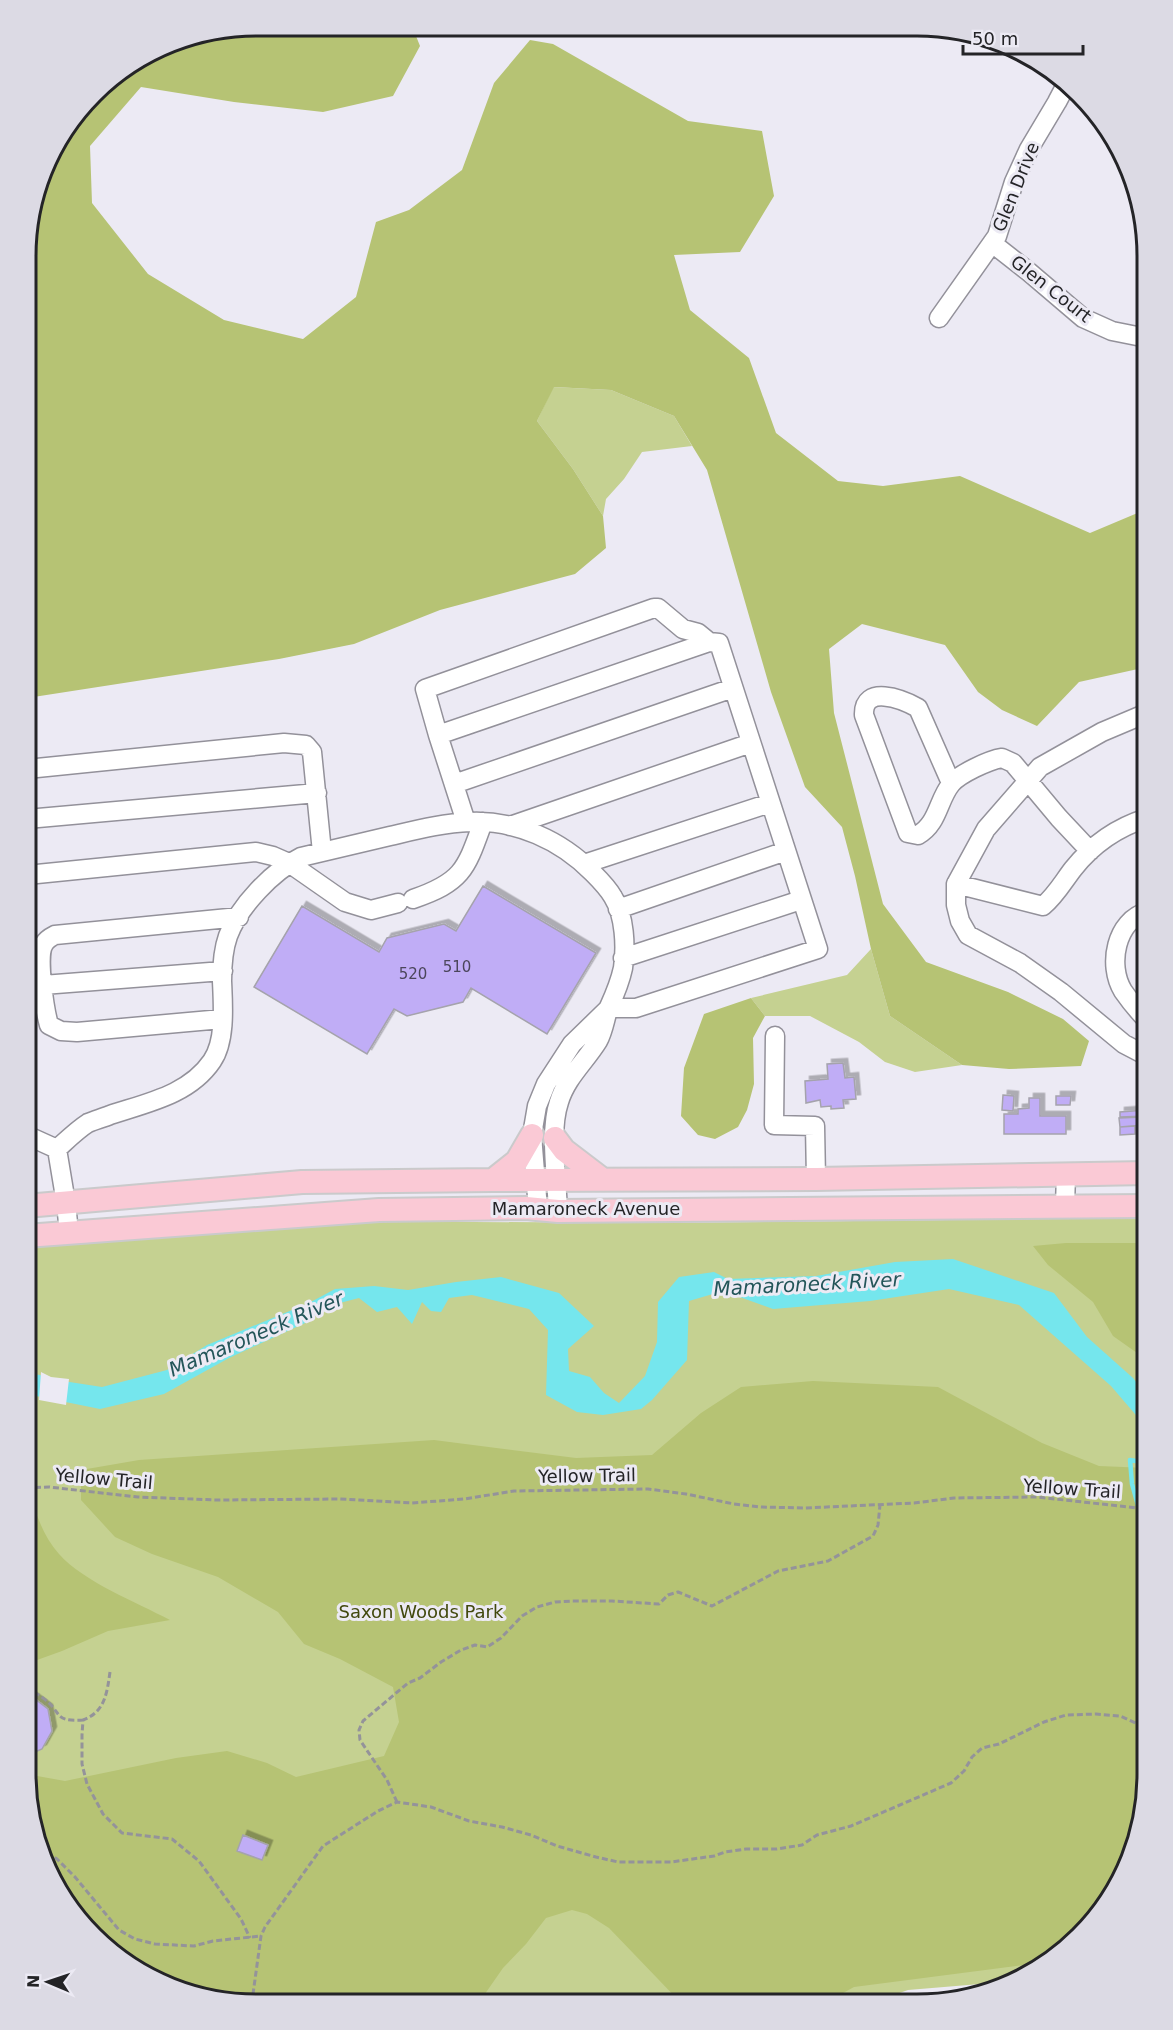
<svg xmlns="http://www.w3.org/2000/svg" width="1173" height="2030" font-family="'DejaVu Sans',sans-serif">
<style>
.green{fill:#c5d191}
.forest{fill:#b6c374}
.water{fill:#75e6ed}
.pier{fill:#eceaf4}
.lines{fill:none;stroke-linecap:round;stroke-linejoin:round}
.stream{stroke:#75e6ed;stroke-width:4.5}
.building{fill:#c0adf6;stroke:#a5a3ac;stroke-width:1.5;filter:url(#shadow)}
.minor-casing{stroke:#93919a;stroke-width:21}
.major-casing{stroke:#cacacb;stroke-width:26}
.path{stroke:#94939a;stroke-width:3;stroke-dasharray:6 3;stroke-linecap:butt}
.minor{stroke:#fff;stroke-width:18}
.major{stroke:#fac9d5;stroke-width:22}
.labels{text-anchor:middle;stroke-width:6;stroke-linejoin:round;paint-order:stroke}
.number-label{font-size:15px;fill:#4b465b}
.street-label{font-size:18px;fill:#242427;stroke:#eceaf4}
.park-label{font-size:18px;fill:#42490e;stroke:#eceaf4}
.water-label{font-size:20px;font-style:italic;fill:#235559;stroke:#eceaf4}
.rim{fill:none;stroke:#242427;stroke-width:3}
</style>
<defs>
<filter id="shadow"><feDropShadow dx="4.5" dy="-4.5" stdDeviation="0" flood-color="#0004"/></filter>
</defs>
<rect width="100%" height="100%" fill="#eceaf4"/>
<path class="green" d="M553,387L611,390L674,416L692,446L642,452L624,479L606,499L603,516L573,469L537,421Z
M871,949L890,1016L962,1065L915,1072L885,1062L859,1042L810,1016H765L751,998L847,975Z
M1147,1218V1789L1135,1848L1100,1914L1058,1957L1016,1981L908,1990L868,2004L226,2003L168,1987L115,1957L73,1914L43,1862L26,1774V1248L321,1221L655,1223Z"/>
<path class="forest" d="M256,26H412L420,46L393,96L323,112L234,102L141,87L90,146L92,203L148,274L224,320L303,339L356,297L376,222L409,210L462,170L494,83L530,40L553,44L688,121L762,131L774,196L740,252L674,255L690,310L749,358L776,433L838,481L883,486L960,476L1090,533L1147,509V667L1079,682L1037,726L1002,710L978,692L945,645L862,624L829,649L834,713L883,904L926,962L1008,992L1063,1019L1089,1041L1081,1066L1009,1069L962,1065L890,1016L871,949L855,876L842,827L805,787L771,692L707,470L674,416L611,390L554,387L537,421L573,469L603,516L606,548L575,574L440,610L354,644L279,659L27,698V226L49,154L104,83L168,43Z
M751,998L765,1016L753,1038L754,1084L747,1110L738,1127L715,1139L698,1135L681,1116L684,1068L704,1014Z
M1066,1243H1147V1360L1113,1336L1093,1302L1048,1265L1033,1246Z
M813,1381L938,1387L1042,1443L1099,1466L1147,1468V1789L1135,1848L1100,1914L1058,1957L1048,1962L854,1987L823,2004H682L609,1928L587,1914L572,1910L546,1918L526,1944L503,1968L480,2001L481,2003H226L168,1987L115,1957L73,1914L43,1862L26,1774L65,1781L176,1758L227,1751L267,1763L296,1777L384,1756L399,1722L393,1687L340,1659L304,1644L278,1612L218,1577L152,1554L115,1537L81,1500V1470L139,1460L434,1440L576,1458L652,1455L701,1413L741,1387Z
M26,1483C34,1507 41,1534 59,1554C84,1582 136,1602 170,1620L108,1631L62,1651L26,1664Z"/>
<path class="water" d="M953,1259L1054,1293L1087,1337L1133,1378L1147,1396V1428L1111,1386L1019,1305L949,1289L870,1301L773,1309L723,1291L689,1301L687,1360L652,1400L641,1409L603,1415L577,1412L546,1395L548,1330L529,1309L472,1295L449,1298L441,1312L431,1311L422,1302L412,1324L397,1307L377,1312L359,1298L328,1306L305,1323L229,1358L164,1394L100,1409L26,1394V1373L40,1375L50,1379L102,1387L167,1370L207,1345L309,1303L335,1289L374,1286L408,1290L456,1282L501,1277L559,1293L594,1326L568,1349L569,1371L590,1377L604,1393L619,1403L645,1376L657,1342L658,1302L679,1277L714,1272L728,1279L816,1276L895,1262Z"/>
<path class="pier" d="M41,1372L51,1377L69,1379L66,1405L39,1400Z"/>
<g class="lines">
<path class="stream" d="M1147,1538L1132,1484L1130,1460L1147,1463
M70,1909L76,1917
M101,1942L117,1957"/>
</g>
<path class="building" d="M483,886L596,953L547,1034L471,988L463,1002L407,1016L394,1009L367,1054L254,987L302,906L379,952L387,938L444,924L456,931Z
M843,1063L845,1078L854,1077L856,1099L843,1100L844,1108L831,1109V1106L821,1107L820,1100L806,1103L805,1081L828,1079L827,1064Z
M1003,1095L1014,1096L1013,1111L1002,1110Z
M1056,1096H1071L1070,1105H1056Z
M1029,1098H1040V1116H1066V1134H1004V1114H1018V1109L1029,1108Z
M1146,1110L1147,1116L1120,1117V1112Z
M1143,1117V1125L1120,1127L1119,1118Z
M1135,1126V1134L1120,1135V1127Z
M31,1696L48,1709L52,1731L42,1749L26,1756V1697Z
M243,1835L268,1845L262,1860L237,1851Z"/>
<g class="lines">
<defs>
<path id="minor" d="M992,243L1029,272L1083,318L1112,331L1147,338
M939,318L997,236L1014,182L1029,149L1057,102L1067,83
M438,735L425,689L654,608H658L683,629L698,633L709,642
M27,769L284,743L306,745L312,752L322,852
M951,783L918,708C902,699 863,684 864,715L908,833L918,835C938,824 938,800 951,784C959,774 989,760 1002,758L1013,763L1059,818L1090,851
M454,784L733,688
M27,819L317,793
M466,822L438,735L709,642L719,643L818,949L636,1008H609L572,1044L546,1084L537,1106L532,1135L538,1209
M510,826L751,743
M584,864L770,803
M27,875L256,852L273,856L289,863L345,902L371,910L398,903
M956,884L1043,906C1056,895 1063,882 1073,869C1092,845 1118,827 1147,818
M413,899C463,882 466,869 483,822
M618,909L786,851
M623,958L801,900
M43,985L223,971
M222,1019L77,1032L61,1031L49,1025C45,1011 36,956 44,944C46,940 51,937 55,935L239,917
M1147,1020C1139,1012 1130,1001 1123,991C1107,965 1116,920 1147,912
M775,1036L774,1125L815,1126L816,1179
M1147,1056L1124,1044L1061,992L1020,963L968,935L960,921L956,905V884L986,829L1040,767L1102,732L1147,713
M26,1135L57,1149L66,1203L69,1233
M57,1149C67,1140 77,1130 88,1123C95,1120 103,1118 110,1115C146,1103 189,1095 212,1061C226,1041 223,1004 222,981C222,966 223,950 228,936C239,906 273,871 301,857C330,850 360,843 390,836C416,830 443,823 470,822C516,820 561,840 593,873C600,880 608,888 613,897C625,916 626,947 623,968C620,982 615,994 609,1007C605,1018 604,1030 598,1041C585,1062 566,1078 559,1102C549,1131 557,1180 558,1211
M1065,1206L1066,1174"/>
<path id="major" d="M555,1138L564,1150L602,1179
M493,1180L517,1161L532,1135
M26,1206L302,1182L493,1180L816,1179L1147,1173
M26,1236L379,1210L526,1208L558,1211L1147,1206"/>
</defs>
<use href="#minor" class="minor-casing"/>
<use href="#major" class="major-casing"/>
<path class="path" d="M1142,849L1147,847
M26,1488L49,1487L138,1497L217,1500L340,1499L412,1503L464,1499L514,1491L648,1489L686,1494L734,1504L760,1507L805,1508L914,1503L954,1498L1037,1497L1147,1509
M110,1672C107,1693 105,1712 83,1720L82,1735V1764L87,1784L103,1814L122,1833L172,1839L199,1861L241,1919L250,1938
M26,1688C31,1691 38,1694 43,1698C63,1712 52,1722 83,1720
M397,1802L387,1780L360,1740L359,1730L363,1721L408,1683L420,1678L441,1662L461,1650L475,1645L487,1647L501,1638L522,1616L537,1607L555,1602L572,1601H612L659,1604L668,1595L678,1592L712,1606L778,1571L828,1561L873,1536L878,1525L880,1505
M40,1847L57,1859L75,1877L119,1930L135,1939L155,1944L194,1946L213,1941L261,1936
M256,2003L253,1994L261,1936L265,1927L323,1846L378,1811L397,1802L431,1807L469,1821L502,1827L531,1835L557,1846L596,1857L618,1862H671L714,1856L725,1852L746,1849H777L802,1845L817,1835L851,1826L951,1783L964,1771L972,1757L982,1748L999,1744L1044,1722L1066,1715L1096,1714L1120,1716L1147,1728"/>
<use href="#minor" class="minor"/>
<use href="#major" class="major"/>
</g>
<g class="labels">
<g class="number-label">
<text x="457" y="972">510</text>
<text x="413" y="979">520</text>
</g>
<g class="street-label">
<text transform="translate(1016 187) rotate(-68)" y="6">Glen Drive</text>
<text transform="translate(1051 289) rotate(38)" y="6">Glen Court</text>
<text x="586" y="1215">Mamaroneck Avenue</text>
<text transform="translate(587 1476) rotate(-1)" y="6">Yellow Trail</text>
<text transform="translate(104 1479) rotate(5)" y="6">Yellow Trail</text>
<text transform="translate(1072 1489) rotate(4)" y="6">Yellow Trail</text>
</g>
<g class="park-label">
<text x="421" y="1618">Saxon Woods Park</text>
</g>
<g class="water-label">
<text transform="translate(807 1284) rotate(-3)" y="7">Mamaroneck River</text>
<text transform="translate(256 1334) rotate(-23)" y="7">Mamaroneck River</text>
</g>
</g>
<path d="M0 0H1173V2030H0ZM256 36H917A220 220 0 0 1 1137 256V1774A220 220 0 0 1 917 1994H256A220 220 0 0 1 36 1774V256A220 220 0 0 1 256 36Z" fill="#dcdae4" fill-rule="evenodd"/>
<path class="rim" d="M256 36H917A220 220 0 0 1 1137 256V1774A220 220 0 0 1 917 1994H256A220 220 0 0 1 36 1774V256A220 220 0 0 1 256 36Z"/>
<g transform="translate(48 1982) rotate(272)" stroke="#eceaf4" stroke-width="4.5" paint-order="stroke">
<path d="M0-4.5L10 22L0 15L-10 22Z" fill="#242427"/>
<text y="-9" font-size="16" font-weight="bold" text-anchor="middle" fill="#242427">N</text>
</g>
<path d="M963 45v9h120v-9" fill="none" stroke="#242427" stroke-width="3"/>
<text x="972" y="45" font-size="18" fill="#242427" stroke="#eceaf4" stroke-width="4.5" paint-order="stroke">50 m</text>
</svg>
